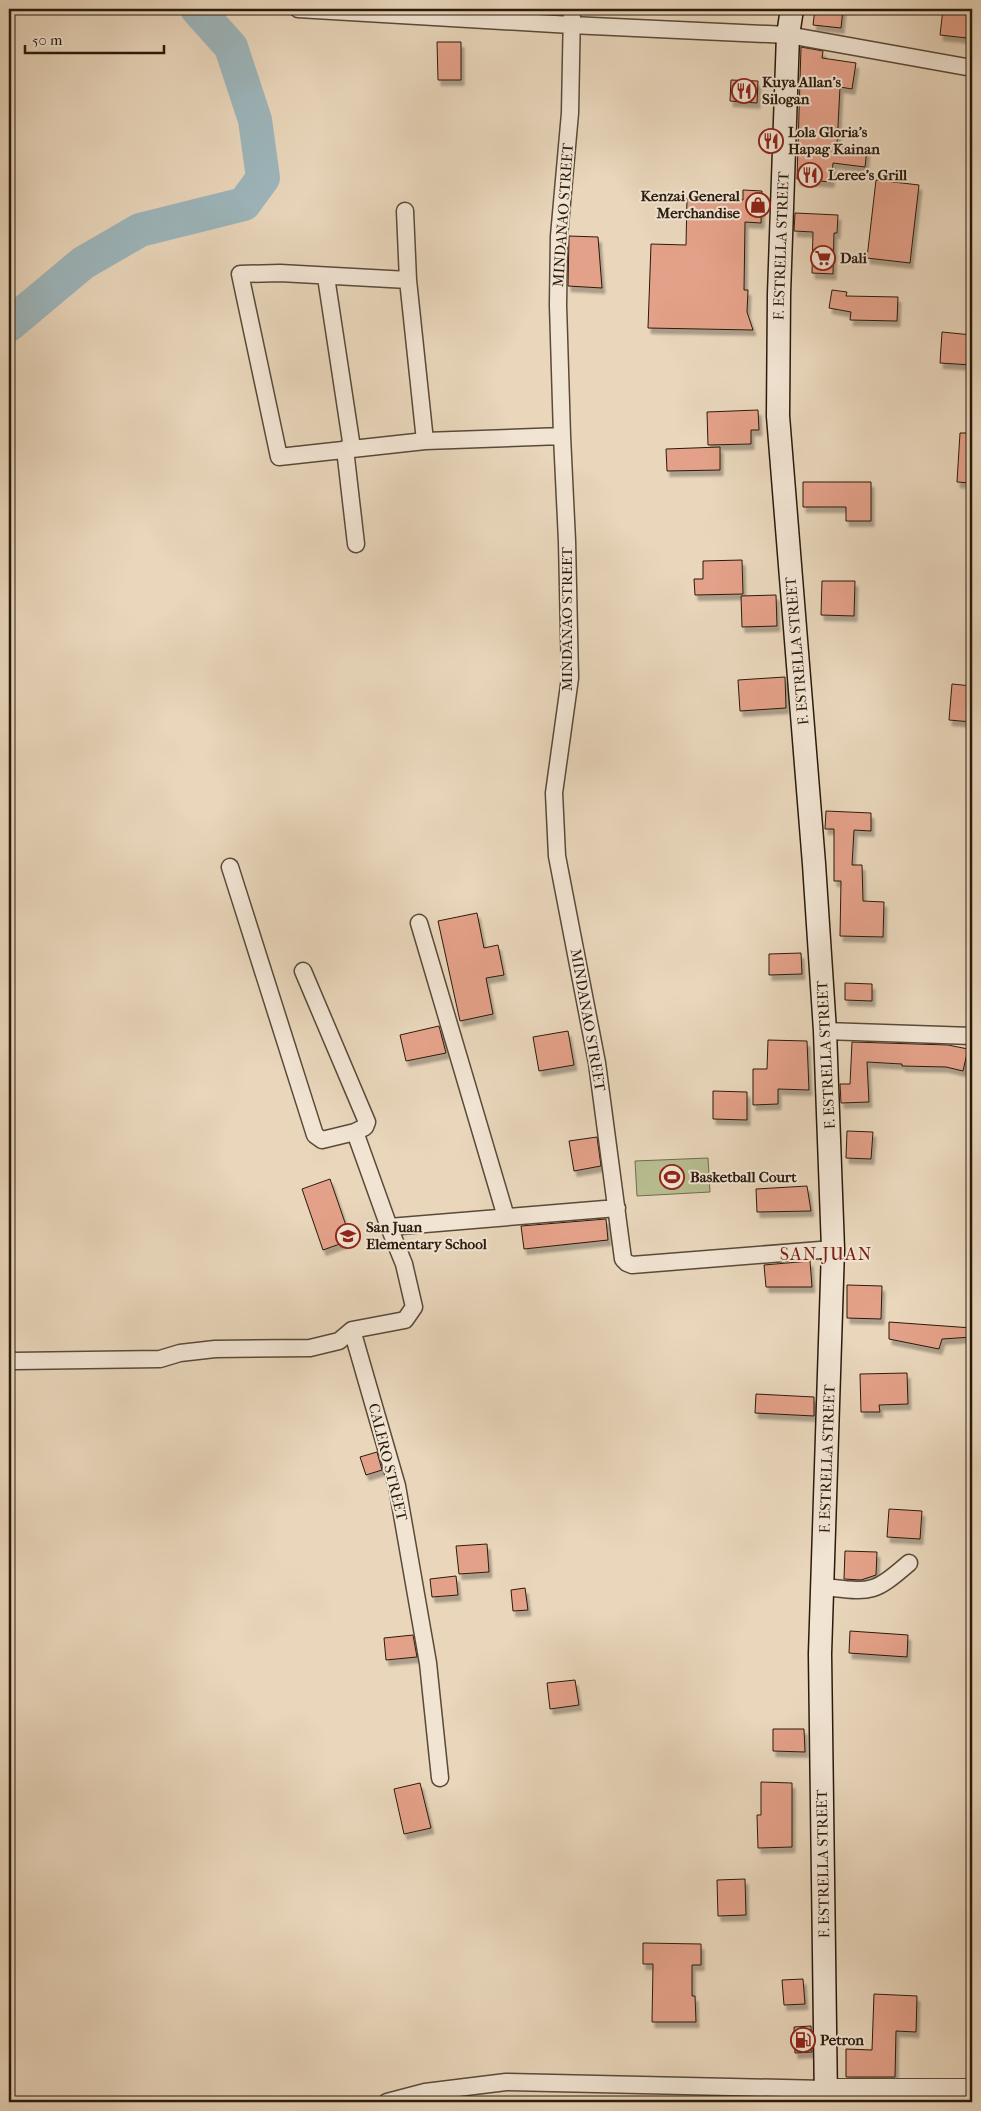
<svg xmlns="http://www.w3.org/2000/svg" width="981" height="2111" font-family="'IM FELL French Canon',serif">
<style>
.green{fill:#b7bd90;stroke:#706c4e}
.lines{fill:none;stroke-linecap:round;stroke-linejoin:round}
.river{stroke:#9db6bc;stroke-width:34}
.building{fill:#e4a189;stroke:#2a1b0c;filter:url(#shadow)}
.minor-casing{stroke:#5a4a38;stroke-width:19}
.tertiary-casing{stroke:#5a4a38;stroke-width:22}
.secondary-casing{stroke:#2a1b0c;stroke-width:25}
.minor{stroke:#f1e4d3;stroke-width:16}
.tertiary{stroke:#f1e4d3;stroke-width:20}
.secondary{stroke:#f1e4d3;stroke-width:22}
.labels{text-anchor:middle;stroke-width:4;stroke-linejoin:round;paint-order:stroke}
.poi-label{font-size:15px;font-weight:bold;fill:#2a1b0c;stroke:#f1e4d3;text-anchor:start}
.street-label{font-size:15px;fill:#2a1b0c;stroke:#f1e4d3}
.quarter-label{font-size:18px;letter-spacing:1px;fill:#7a1f14;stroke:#f1e4d3}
</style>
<defs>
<filter id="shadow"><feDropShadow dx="3" dy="5.5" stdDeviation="1" flood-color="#0004"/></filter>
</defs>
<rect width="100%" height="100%" fill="#e9d6bb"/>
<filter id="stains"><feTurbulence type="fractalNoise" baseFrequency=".004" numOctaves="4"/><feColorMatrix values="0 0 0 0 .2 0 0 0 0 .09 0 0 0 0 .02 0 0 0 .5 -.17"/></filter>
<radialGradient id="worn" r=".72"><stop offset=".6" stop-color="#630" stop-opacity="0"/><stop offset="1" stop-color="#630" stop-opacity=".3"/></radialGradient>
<path class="green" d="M708,1158L710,1192L637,1196L635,1161Z"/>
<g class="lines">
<path class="river" d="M9,325L83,263L140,230L244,204L263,178L255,120L231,47L197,9"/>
</g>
<path class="building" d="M815,9H843L841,28L813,25Z
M943,9H970L967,38L940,35Z
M437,42H461V80H438Z
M801,47L823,51L822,58L856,63L852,89L840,87L837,145L867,149L865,167L833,163L831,182L797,179Z
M731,80L758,81L757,103L730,101Z
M876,180L919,185L910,263L867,258Z
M743,190L762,191L761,223L745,222L744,290H748L747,312L753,330L648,328L651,244L686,245L687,198L743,200Z
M795,213L838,215L837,233H834L833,274L812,273L813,232L794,231Z
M569,236L598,237L602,288L568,286Z
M832,290L847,292L846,296L898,297L897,321L850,320L851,312L829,308Z
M942,332L972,335V365L940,363Z
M758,410L759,430H751V444L708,445L707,412Z
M960,433H972V483L957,482Z
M720,447V470L667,471L666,449Z
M803,482H871V521H846V507H803Z
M742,560L743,594L695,595L694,579H703V561Z
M822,581H855L854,616L821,615Z
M776,595L777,626L742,627L741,596Z
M785,677L786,708L740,711L738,680Z
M952,684L972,686V722L949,720Z
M826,811L871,813V831L854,830L852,865H862L863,901L884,902L883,937L840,936L841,881H834V829H825Z
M477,913L484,948L498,945L504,975L486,978L493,1014L460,1021L438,921Z
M801,953L802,974L769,975V954Z
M845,983L872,984V1001L845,1000Z
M439,1026L446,1053L406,1061L400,1035Z
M568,1031L574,1065L539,1071L533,1037Z
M768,1040L807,1041L809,1090L778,1089V1104L753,1105V1069H767Z
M852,1042L948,1045L968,1049L963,1071L946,1067L902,1066V1064L867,1062L869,1102L841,1103L840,1084H850Z
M713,1091L747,1092V1120L713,1119Z
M847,1131L873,1132L871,1159L846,1158Z
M597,1137L601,1166L574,1171L569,1141Z
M330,1179L351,1240L323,1250L302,1189Z
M807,1186L811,1211L757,1212L756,1189Z
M606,1219L608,1240L524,1249L521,1226Z
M810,1261L812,1287H766L764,1265Z
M847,1285L882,1286L881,1319L847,1318Z
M889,1322L972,1328V1337L942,1339L939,1349L889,1339Z
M907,1373L908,1404L879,1405L880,1412H861L860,1374Z
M756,1394L814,1397V1416L755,1413Z
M377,1452L382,1470L366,1475L360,1457Z
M889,1509L922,1511L920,1539L887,1537Z
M487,1544L489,1572L459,1574L456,1546Z
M845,1551L877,1552L876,1575L861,1580L844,1579Z
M456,1576L458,1595L432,1597L430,1579Z
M525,1588L528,1610L513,1611L511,1590Z
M850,1631L908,1635L907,1657L849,1653Z
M413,1635L417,1657L386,1660L384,1638Z
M575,1680L579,1705L550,1709L547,1683Z
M773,1729H804L805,1752L773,1751Z
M761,1782L792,1783V1847L758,1848L757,1815H761Z
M420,1783L431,1828L404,1834L394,1789Z
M745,1879L746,1915L718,1916L717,1880Z
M643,1943L701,1944V1965H692V1996H695L696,2022H652L653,1964H643Z
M803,1979L805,2004L784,2005L782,1980Z
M874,1994L917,1996L916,2032L896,2031L895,2077H846V2049L872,2050Z
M811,2026L812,2052L795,2053L794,2027Z"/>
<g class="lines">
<defs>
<path id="minor" d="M298,9L571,25L788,35L972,68
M572,9L570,113L559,236L558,305L562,436L567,541L570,678L554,793L557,856L597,1063L623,1259L627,1263L632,1265L833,1249
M405,211L408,280L425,441
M326,277L352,448
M408,280L280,273L240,274L279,457L425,441L562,436
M345,449L356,544
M230,867L315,1135L322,1140L355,1132
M419,923L506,1217
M303,971L367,1122L365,1127L355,1132L389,1227L617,1208
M825,1031L972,1036
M389,1227L404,1264L414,1307L405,1320L352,1330L397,1486L428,1663L440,1778
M9,1359L15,1361L160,1359L180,1353L215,1349L310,1348L339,1341L352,1330
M823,1587C871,1592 872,1595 909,1563
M387,2102L425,2092L506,2082L825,2089"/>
<path id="tertiary" d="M825,2089H972"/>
<path id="secondary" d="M792,9L788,35L779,294L778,416L814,864L825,1031L833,1249L820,1654L826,2102"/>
</defs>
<use href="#minor" class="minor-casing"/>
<use href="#tertiary" class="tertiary-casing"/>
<use href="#secondary" class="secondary-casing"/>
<use href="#minor" class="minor"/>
<use href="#tertiary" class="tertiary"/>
<use href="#secondary" class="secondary"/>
</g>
<defs>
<symbol id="restaurant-ring" viewBox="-11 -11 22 22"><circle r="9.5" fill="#f1e4d3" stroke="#8f2418" stroke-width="1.5"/><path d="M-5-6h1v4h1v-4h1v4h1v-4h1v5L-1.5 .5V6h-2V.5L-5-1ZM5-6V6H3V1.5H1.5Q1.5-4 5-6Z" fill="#8f2418"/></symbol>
<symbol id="shop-ring" viewBox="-11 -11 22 22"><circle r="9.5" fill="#f1e4d3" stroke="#8f2418" stroke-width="1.5"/><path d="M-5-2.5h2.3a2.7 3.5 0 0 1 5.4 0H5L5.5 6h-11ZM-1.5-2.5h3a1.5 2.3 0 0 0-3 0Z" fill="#8f2418"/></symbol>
<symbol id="supermarket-ring" viewBox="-11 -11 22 22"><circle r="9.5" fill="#f1e4d3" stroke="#8f2418" stroke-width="1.5"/><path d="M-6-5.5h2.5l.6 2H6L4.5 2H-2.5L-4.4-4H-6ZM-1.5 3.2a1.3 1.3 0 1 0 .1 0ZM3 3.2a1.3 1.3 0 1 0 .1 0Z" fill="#8f2418"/></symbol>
<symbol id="stadium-ring" viewBox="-11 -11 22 22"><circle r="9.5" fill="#f1e4d3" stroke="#8f2418" stroke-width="1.5"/><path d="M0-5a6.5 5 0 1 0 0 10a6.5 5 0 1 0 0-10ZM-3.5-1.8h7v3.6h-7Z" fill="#8f2418"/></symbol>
<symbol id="school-ring" viewBox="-11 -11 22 22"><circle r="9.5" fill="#f1e4d3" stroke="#8f2418" stroke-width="1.5"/><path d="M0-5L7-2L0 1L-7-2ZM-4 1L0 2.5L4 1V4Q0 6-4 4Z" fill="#8f2418"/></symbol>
<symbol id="fuel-ring" viewBox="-11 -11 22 22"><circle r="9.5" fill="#f1e4d3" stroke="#8f2418" stroke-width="1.5"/><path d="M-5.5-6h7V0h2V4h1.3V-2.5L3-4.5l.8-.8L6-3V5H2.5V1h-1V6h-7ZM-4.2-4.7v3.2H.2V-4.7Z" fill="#8f2418"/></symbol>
</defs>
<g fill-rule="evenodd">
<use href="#restaurant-ring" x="730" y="77" width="28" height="28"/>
<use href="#restaurant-ring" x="757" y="127" width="28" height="28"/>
<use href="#restaurant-ring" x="796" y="161" width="28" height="28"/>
<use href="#shop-ring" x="744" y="191" width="28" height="28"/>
<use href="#supermarket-ring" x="809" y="244" width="28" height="28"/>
<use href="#stadium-ring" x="658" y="1163" width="28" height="28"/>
<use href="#school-ring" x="334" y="1222" width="28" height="28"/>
<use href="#fuel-ring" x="789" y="2026" width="28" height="28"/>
</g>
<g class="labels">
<g class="poi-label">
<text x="762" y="87">Kuya Allan's<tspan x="762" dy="17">Silogan</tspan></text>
<text x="788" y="137">Lola Gloria's<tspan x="788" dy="17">Hapag Kainan</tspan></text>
<text x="828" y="180">Leree's Grill</text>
<text x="740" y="201" text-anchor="end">Kenzai General<tspan x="740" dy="17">Merchandise</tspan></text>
<text x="840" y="263">Dali</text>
<text x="690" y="1182">Basketball Court</text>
<text x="366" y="1232">San Juan<tspan x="366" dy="17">Elementary School</tspan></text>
<text x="820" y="2045">Petron</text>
</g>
<g class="street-label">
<text transform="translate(563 215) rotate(-86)" y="5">MINDANAO STREET</text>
<text transform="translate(781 246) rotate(-88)" y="5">F. ESTRELLA STREET</text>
<text transform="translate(567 619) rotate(-90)" y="5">MINDANAO STREET</text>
<text transform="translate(797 651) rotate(-95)" y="5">F. ESTRELLA STREET</text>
<text transform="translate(588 1020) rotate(80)" y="5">MINDANAO STREET</text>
<text transform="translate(826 1055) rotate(-93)" y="5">F. ESTRELLA STREET</text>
<text transform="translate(827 1459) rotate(-88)" y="5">F. ESTRELLA STREET</text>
<text transform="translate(388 1462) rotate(76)" y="5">CALERO STREET</text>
<text transform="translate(823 1864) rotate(-91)" y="5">F. ESTRELLA STREET</text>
</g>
<g class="quarter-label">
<text x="826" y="1260">SAN JUAN</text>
</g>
</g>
<rect width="981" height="2111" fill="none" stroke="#e9d6bb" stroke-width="30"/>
<rect x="10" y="10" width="961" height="2091" fill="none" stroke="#2a1b0c" stroke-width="2.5"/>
<rect x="15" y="15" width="951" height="2081" fill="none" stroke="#2a1b0c"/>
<path d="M25 45v8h139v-8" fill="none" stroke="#2a1b0c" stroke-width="2.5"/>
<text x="32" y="45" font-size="15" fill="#2a1b0c" stroke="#f1e4d3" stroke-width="4" paint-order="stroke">50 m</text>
<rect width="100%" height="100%" filter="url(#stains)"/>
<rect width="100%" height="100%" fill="url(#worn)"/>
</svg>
